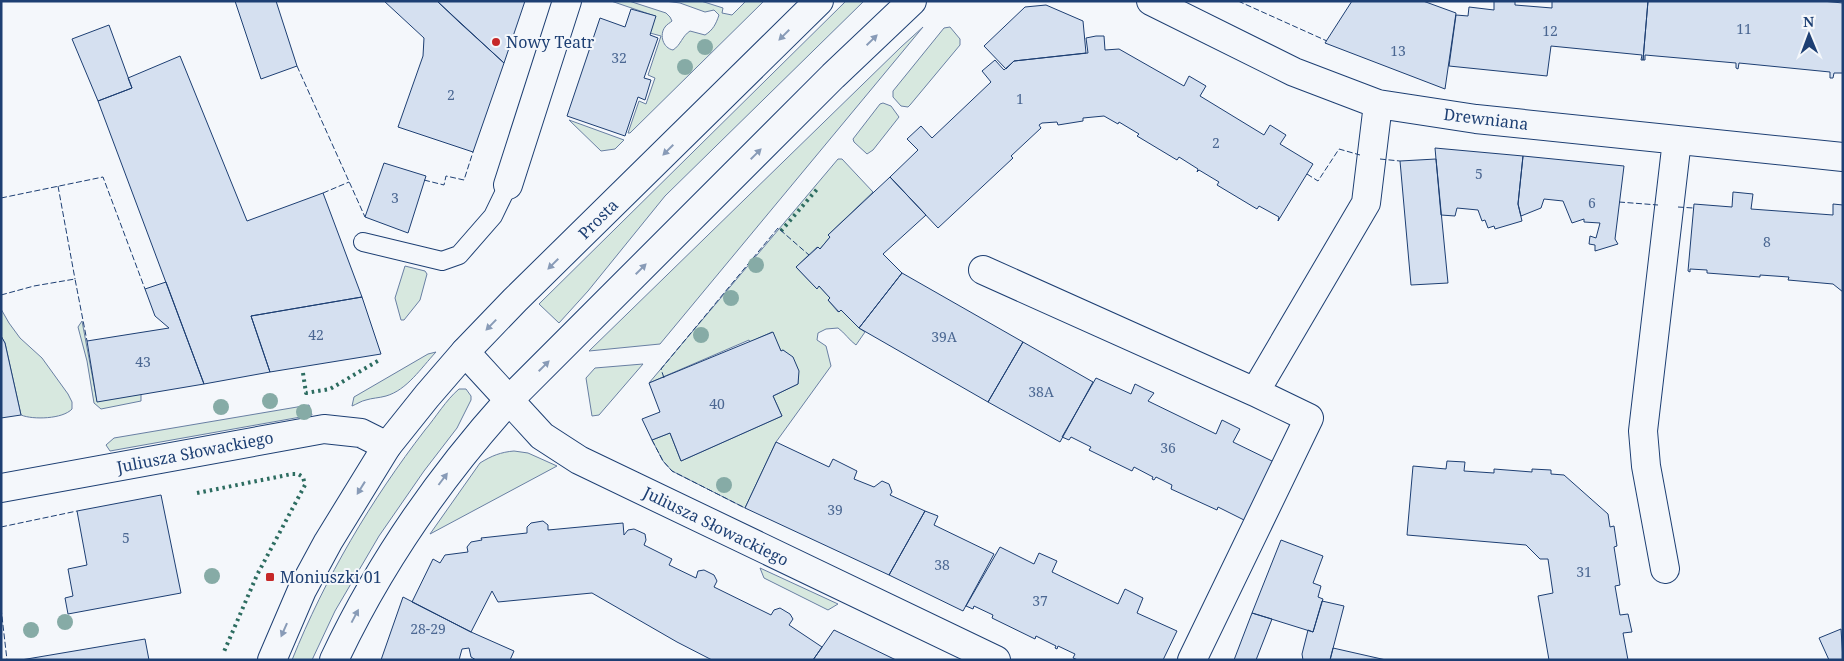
<svg xmlns="http://www.w3.org/2000/svg" width="1844" height="661" font-family="'Noto Serif',serif">
<style>
.green{fill:#d7e8df;stroke:#687fa3}
.building{fill:#d5e0f0;stroke:#1d3f73}
.lines{fill:none;stroke-linecap:round;stroke-linejoin:round}
.service-casing{stroke:#1d3f73;stroke-width:20}
.minor-casing{stroke:#1d3f73;stroke-width:30}
.secondary-casing{stroke:#1d3f73;stroke-width:30}
.service{stroke:#f4f7fb;stroke-width:18}
.minor{stroke:#f4f7fb;stroke-width:28}
.secondary{stroke:#f4f7fb;stroke-width:28}
.hedge{stroke:#2c6c60;stroke-width:4;stroke-dasharray:2.5 4;stroke-linecap:butt}
.fence{stroke:#1d3f73;stroke-width:1;stroke-dasharray:6 2.5;stroke-linecap:butt}
.tree{fill:#86aba6}
.oneway{fill:#889bb7}
.poi-dot{fill:#c62828;stroke:#f4f7fb;stroke-width:2}
.labels{text-anchor:middle;stroke-width:4;stroke-linejoin:round;paint-order:stroke}
.number-label{font-size:14px;fill:#4b6792}
.poi-label{font-size:16px;fill:#1d3f73;stroke:#f4f7fb;text-anchor:start}
.street-label{font-size:16px;fill:#1d3f73;stroke:#f4f7fb}
</style>
<rect width="100%" height="100%" fill="#f4f7fb"/>
<path class="green" d="M611,1H629L666,13L670,17L672,21C670,23 667,24 665,27C659,35 663,48 673,50C681,45 682,36 690,31L705,35C713,30 716,24 719,15L714,10L705,12L680,3L665,1H701L723,8L722,13L732,15L746,1H764L630,133H628L639,101L646,104L655,78L648,75L661,36L650,33L655,16Z
M846,1H864L665,196L588,291L559,323L539,304Z
M923,27L660,344L589,351L901,47Z
M950,27L960,39V45L910,105L908,107L901,106L893,97V91L944,28Z
M883,103L891,106L899,117L873,150L867,154L854,142L853,139L880,104Z
M569,120L624,140L615,149L601,151Z
M838,159H842L873,192L828,235L830,237L820,249L817,247L796,267L816,288L819,286L830,298L828,300L838,312L841,310L859,328L865,332L856,345C849,340 845,333 838,328L826,329L818,333L817,340L826,346L831,366L776,442L745,508L672,471L663,461L652,440L670,433L681,461L782,416L773,396L798,384C799,368 795,360 783,350L781,351L772,332L750,342L749,340L649,383Z
M405,266L425,271L427,274L420,300L404,320H401L395,298Z
M1,309L9,323L20,338L42,358L68,394L72,402V409C63,419 33,420 21,415L5,343L1,336Z
M82,321L97,401L141,394V401L101,409L94,403L87,361L78,327Z
M436,352C421,368 407,390 386,396C379,398 372,398 366,400C361,401 357,404 352,406L354,397L428,354Z
M643,364L599,415L592,416L586,378L595,368Z
M459,389H466L471,396V400L457,428L424,471L379,536L335,611L312,660H292C325,578 371,500 425,430C436,417 446,400 459,389Z
M309,405L312,415L110,451L106,445L114,438Z
M514,451L528,453L557,466L430,534L480,463C491,456 501,452 514,451Z
M760,568L838,604L828,610L764,578Z"/>
<path class="building" d="M235,1H276L297,66L261,79Z
M384,1H437L504,63L473,152L398,127L423,56L424,38Z
M437,1H525L504,63L459,22Z
M1352,1H1423L1456,13L1445,89L1325,43Z
M1494,1H1515V5L1552,8V1H1648L1643,60H1641L1642,55L1551,46L1547,76L1449,66L1456,15L1468,16L1469,7L1494,10Z
M1648,1H1822L1843,3V73H1834L1833,78H1830V72L1739,63L1738,69L1736,68V63L1645,55V60H1643Z
M1046,5L1083,21L1086,53L1014,61L1006,69L984,46L1025,7Z
M631,9L656,16L650,35L658,38L644,78L651,80L645,100L638,97L625,136L567,116L600,18L625,27Z
M109,25L132,88L98,101L72,39Z
M1096,36H1104L1105,50L1119,49L1184,86L1189,76L1206,86L1200,96L1264,135L1270,125L1286,135L1280,144L1313,164L1278,221L1279,217L1259,206L1257,209L1217,185L1219,182L1199,170L1197,172L1198,169L1179,157L1177,160L1137,136L1139,134L1119,122L1118,124L1104,116L1083,118V121L1058,125L1057,122L1042,123L1039,125L1041,128L1011,156L1013,158L938,228L890,177L918,150L907,139L921,126L932,138L991,82L982,71L995,60L1004,70L1014,61L1088,53L1086,38Z
M180,56L247,221L323,193L362,297L251,316L270,372L204,384L98,101L132,88L128,78Z
M1435,148L1523,156L1518,204L1522,221L1495,229L1494,226L1488,228L1485,220L1482,221L1478,210L1457,208L1455,216L1441,215Z
M1523,156L1624,166L1615,239L1618,244L1595,251V245L1589,244L1590,236L1596,238L1600,223L1584,222V219L1572,223L1563,201L1544,199L1541,208L1521,216L1518,204Z
M1436,159L1448,283L1411,285L1400,161Z
M384,163L426,176L408,233L365,217Z
M890,177L926,215L883,254L902,273L859,328L841,310L839,312L828,300L830,298L819,286L817,289L796,267L818,247L820,249L830,237L828,235Z
M1733,192L1753,194L1751,209L1833,215V204L1843,205V292L1833,284L1788,280L1789,277L1760,275V277L1707,273V270L1690,269V272L1688,271L1694,204L1732,207Z
M902,273L1023,342L988,402L859,328Z
M166,282L204,384L97,402L87,341L169,328L155,316L145,289Z
M362,297L381,354L270,372L251,316Z
M773,332L781,351L783,350L793,357L799,371L798,384L773,396L782,416L681,461L670,433L652,440L642,419L660,412L649,383Z
M1,336L5,343L21,415L1,418Z
M1023,342L1093,382L1060,442L988,402Z
M1096,378L1131,394L1135,384L1145,389L1154,393L1148,401L1216,434L1222,420L1240,429L1233,442L1274,462L1246,521L1218,507L1217,510L1171,489L1172,485L1156,477L1154,480L1152,479L1153,477L1134,467L1132,471L1089,450L1091,447L1071,437L1069,440L1062,437Z
M776,442L829,467L833,459L857,471L854,479L874,487L882,481L889,484L892,492L890,495L925,511L889,575L745,508Z
M1447,461L1465,462L1464,471L1494,473V469L1532,472V469L1551,470V474L1564,475L1608,514L1610,527L1614,526L1617,546L1614,547L1620,585L1615,586L1620,615L1628,614L1632,632L1623,633L1628,660H1549L1538,596L1553,593L1548,559H1540L1526,545L1407,535L1413,466L1446,469Z
M161,495L181,593L68,614L65,598L73,596L68,569L87,565L77,511Z
M925,511L938,516L934,525L994,554L963,611L889,575Z
M543,521L548,525V530L623,523L624,535L628,530L634,529L645,534L646,540L644,545L672,559L669,565L696,578L698,571L704,570L714,575L717,581L714,587L771,615L774,610L780,608L790,614L793,619L789,625L822,647L813,660H712L677,642L592,593L498,602L492,591L471,632L412,602L433,559L440,563L445,555L468,552L467,547L471,542L482,540L481,538L527,533V527L531,523Z
M1281,540L1323,556L1313,583L1321,586L1318,597L1323,599L1313,632L1252,613Z
M1000,547L1034,564L1039,553L1057,561L1052,572L1118,604L1125,589L1143,598L1137,613L1177,631L1163,660H1078L1073,658L1075,654L1058,646L1057,649L1055,648L1056,646L1036,636L1035,639L992,618L993,615L974,606L973,609L966,606Z
M403,597L471,632L514,651L510,660H476L471,657L469,648L462,649L459,660H381Z
M1322,601L1344,606L1330,660H1303L1302,654L1308,630L1313,632Z
M1252,613L1272,619L1256,660H1234Z
M1841,629L1843,660H1829L1819,638Z
M834,630L896,660H813Z
M145,639L149,660H21Z
M1333,648L1386,660H1330Z"/>
<g class="lines">
<defs>
<path id="service" d="M363,242L442,261L459,255L493,216L508,185"/>
<path id="minor" d="M1151,1L1294,72L1378,104L1476,119L1843,157
M508,185L567,1
M983,270L1255,392L1309,418L1192,660
M465,352L542,436L579,460L996,660
M1255,392L1366,203L1378,104
M1,488L324,429L361,433L387,446
M1665,569L1646,466L1643,431L1677,140"/>
<path id="secondary" d="M272,660L302,590L328,542L387,446L427,396L465,352L515,300L819,1
M334,660C379,564 438,479 509,400L833,76L912,1"/>
</defs>
<use href="#service" class="service-casing"/>
<use href="#minor" class="minor-casing"/>
<use href="#secondary" class="secondary-casing"/>
<use href="#service" class="service"/>
<use href="#minor" class="minor"/>
<use href="#secondary" class="secondary"/>
<path class="hedge" d="M781,231L818,188
M303,373L306,393L330,389L381,359
M197,493L292,474H298L303,477L305,485L257,575L223,654"/>
<path class="fence" d="M1238,1L1327,41
M297,66L365,217
M1380,159L1400,161
M1307,174L1318,181L1339,149L1360,155
M424,180L444,185L446,176L464,180L473,152
M58,186L75,279
M323,193L349,182
M1,198L103,177L145,289
M1619,202L1658,205
M1678,207L1693,208
M1,295L34,286L75,279L87,341
M664,378L661,369L778,228L809,255
M652,440L663,461L672,471L745,508
M1,527L77,511
M1,608L7,660"/>
</g>
<g class="tree">
<circle cx="705" cy="47" r="8"/>
<circle cx="685" cy="67" r="8"/>
<circle cx="756" cy="265" r="8"/>
<circle cx="731" cy="298" r="8"/>
<circle cx="701" cy="335" r="8"/>
<circle cx="270" cy="401" r="8"/>
<circle cx="221" cy="407" r="8"/>
<circle cx="304" cy="412" r="8"/>
<circle cx="724" cy="485" r="8"/>
<circle cx="212" cy="576" r="8"/>
<circle cx="65" cy="622" r="8"/>
<circle cx="31" cy="630" r="8"/>
</g>
<defs><path id="oneway-solid" d="M-6-.8H1V-3.2L6.5 0L1 3.2V.8H-6Z" transform="scale(1.25)"/></defs>
<g class="oneway">
<use href="#oneway-solid" transform="translate(784 35) rotate(135)"/>
<use href="#oneway-solid" transform="translate(872 40) rotate(-44)"/>
<use href="#oneway-solid" transform="translate(668 150) rotate(135)"/>
<use href="#oneway-solid" transform="translate(756 154) rotate(-45)"/>
<use href="#oneway-solid" transform="translate(553 264) rotate(135)"/>
<use href="#oneway-solid" transform="translate(641 269) rotate(-45)"/>
<use href="#oneway-solid" transform="translate(491 325) rotate(134)"/>
<use href="#oneway-solid" transform="translate(544 366) rotate(-45)"/>
<use href="#oneway-solid" transform="translate(443 479) rotate(-53)"/>
<use href="#oneway-solid" transform="translate(361 488) rotate(122)"/>
<use href="#oneway-solid" transform="translate(355 616) rotate(-62)"/>
<use href="#oneway-solid" transform="translate(284 630) rotate(114)"/>
</g>
<g class="poi-dot">
<circle cx="496" cy="42" r="5"/>
<rect x="265" y="572" width="10" height="10" rx="2.5"/>
</g>
<g class="labels">
<g class="number-label">
<text x="1744" y="34">11</text>
<text x="1550" y="36">12</text>
<text x="1398" y="56">13</text>
<text x="619" y="63">32</text>
<text x="451" y="100">2</text>
<text x="1020" y="104">1</text>
<text x="1216" y="148">2</text>
<text x="1479" y="179">5</text>
<text x="395" y="203">3</text>
<text x="1592" y="208">6</text>
<text x="1767" y="247">8</text>
<text x="316" y="340">42</text>
<text x="944" y="342">39A</text>
<text x="143" y="367">43</text>
<text x="1041" y="397">38A</text>
<text x="717" y="409">40</text>
<text x="1168" y="453">36</text>
<text x="835" y="515">39</text>
<text x="126" y="543">5</text>
<text x="942" y="570">38</text>
<text x="1584" y="577">31</text>
<text x="1040" y="606">37</text>
<text x="428" y="634">28-29</text>
</g>
<g class="poi-label">
<text x="506" y="48">Nowy Teatr</text>
<text x="280" y="583">Moniuszki 01</text>
</g>
<g class="street-label">
<text transform="translate(1486 119) rotate(7)" y="6">Drewniana</text>
<text transform="translate(598 219) rotate(-45)" y="6">Prosta</text>
<text transform="translate(195 452) rotate(-11)" y="6">Juliusza Słowackiego</text>
<text transform="translate(716 526) rotate(26)" y="6">Juliusza Słowackiego</text>
</g>
</g>
<rect width="1844" height="661" fill="none" stroke="#1d3f73" stroke-width="5"/>
<g transform="translate(1809 35) rotate(359)" stroke="#f4f7fb" stroke-width="4" paint-order="stroke">
<path d="M0-4L9 19L0 12L-9 19Z" fill="#1d3f73"/>
<text y="-8" font-size="14" font-weight="bold" text-anchor="middle" fill="#1d3f73">N</text>
</g>
</svg>
